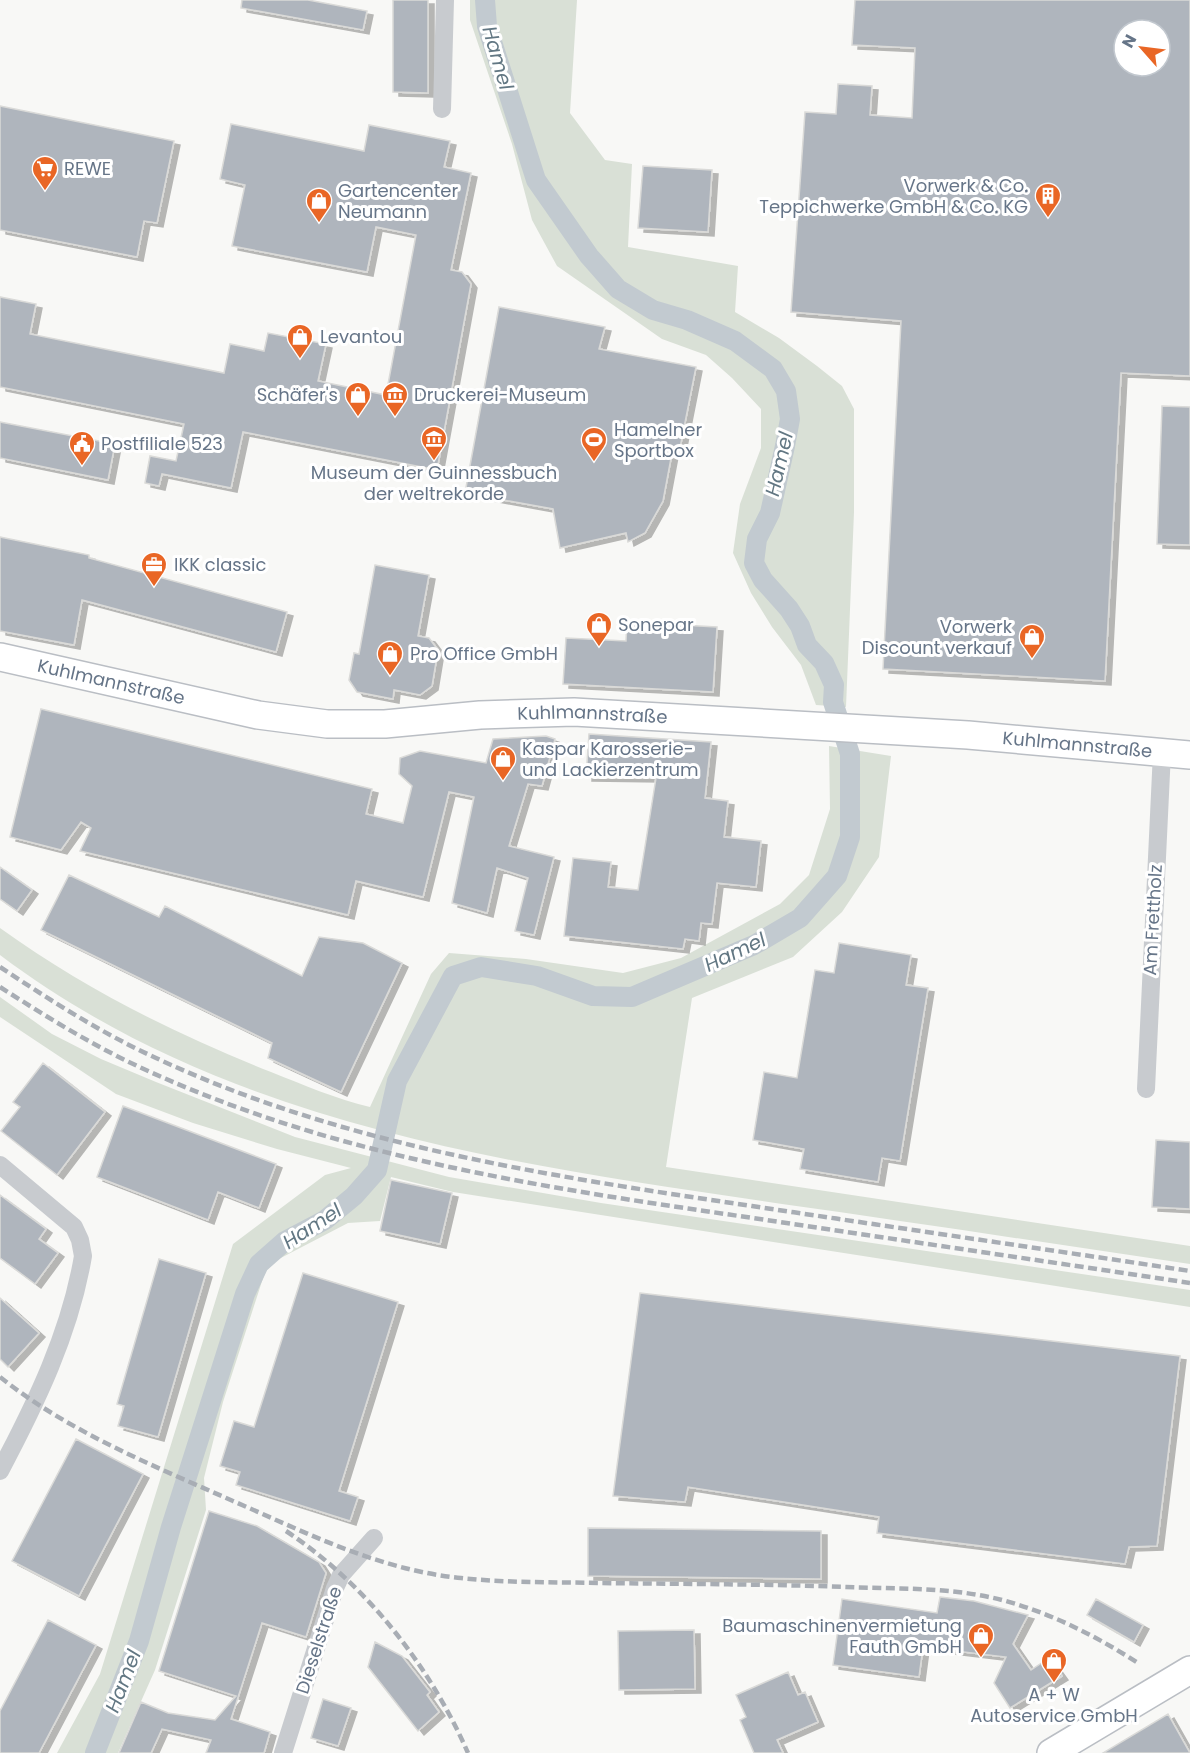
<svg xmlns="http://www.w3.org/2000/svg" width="1190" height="1753" font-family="Poppins,sans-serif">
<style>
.green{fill:#d9e0d6}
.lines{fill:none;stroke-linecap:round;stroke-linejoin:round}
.canal{stroke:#c2cad0;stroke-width:20}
.building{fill:#afb5bd;stroke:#dadad8;stroke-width:1.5;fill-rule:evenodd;filter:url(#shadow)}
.secondary-casing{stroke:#babec4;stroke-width:30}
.street{stroke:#c8cbcf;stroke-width:18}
.secondary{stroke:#fff;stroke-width:27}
.rail{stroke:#a8adb4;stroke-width:4.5;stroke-dasharray:9 4.5;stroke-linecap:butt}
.labels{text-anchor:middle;stroke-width:6;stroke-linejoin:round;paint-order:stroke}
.poi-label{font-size:18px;fill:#667588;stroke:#fff;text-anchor:start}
.street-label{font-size:18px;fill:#667588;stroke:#fff}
.water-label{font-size:20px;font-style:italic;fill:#627783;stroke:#fff}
</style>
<defs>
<filter id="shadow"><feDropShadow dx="6" dy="4" stdDeviation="0" flood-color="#0004"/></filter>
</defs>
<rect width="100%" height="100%" fill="#f8f8f6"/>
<path class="green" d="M470,0H577L570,113L605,160L632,164L628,247L738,266L735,312L779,338L817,366L842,386L854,409V512L846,707L816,705L801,665L772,627L751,593L733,553L740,504L761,448V409L732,378L706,355L662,339L557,266L532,220L512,144L470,20Z
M829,746L891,756L879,857L842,912L793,957L692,998L666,1167L1190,1246V1264C1054,1244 918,1223 782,1204C509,1164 227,1126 0,955V928C83,988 175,1034 271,1072C304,1085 336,1099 370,1107L431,974L449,953L526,959L623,973L681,958L780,904L809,875L830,809Z
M0,997L52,1034L101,1059L156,1082L295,1137L449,1177L601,1203L1190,1290V1307L453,1192L391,1177L380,1221L348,1223L275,1261L265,1272L223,1402L204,1478L206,1510L155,1670L118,1753H57L100,1674L233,1244L325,1175L351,1168L277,1149L193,1123L116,1094L0,1017Z"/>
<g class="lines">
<path class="canal" d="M95,1753L139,1641L171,1527L245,1294L259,1264L285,1241L325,1220L354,1196L377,1170L397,1081L453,976L481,967L537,976L593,996L632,997L754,945L800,918L837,876L850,837V754L833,702L834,685L824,663L807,645L800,626L789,609L763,580L754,563L757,539L770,513L785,446L790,419L786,391L773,369L735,341L687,320L653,310L618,289L589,256L536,180L487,26L485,0"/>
</g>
<path class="building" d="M242,0H308L367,11L363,30L241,8Z
M393,0H428V93L393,92Z
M855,0H1190V376L1121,373L1105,681L883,669L901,321L791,312L805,112L836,114L838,84L872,86L870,115L912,118L915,48L852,45ZM1124,30H1160V66H1124Z
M0,106L174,141L157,223L144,221L137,257L0,230Z
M231,124L364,151L369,125L450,141L444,167L471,173L451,270L462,272L471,284L437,470L243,432L231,488L162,474L159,486L145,483L150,456L176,461L184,424L0,387V297L36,304L30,334L224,373L230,344L264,351L268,333L326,344L318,381L386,395L416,235L376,227L367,272L232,246L245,185L220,179Z
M643,166L712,170L708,232L638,228Z
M499,307L605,327L599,349L696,367L679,453H672L663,501L645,533L628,542L626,533L560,548L553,509L465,493Z
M1162,406L1190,407V545L1157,544Z
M0,422L115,444L108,480L0,458Z
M0,537L89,555V558L287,612L276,652L82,600L74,645L0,631Z
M375,565L429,575L418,636L429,638L438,650L432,686L420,695L394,690L393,699L357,692L349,680L354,653L359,654Z
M627,622L717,627L713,692L563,684L566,638L626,641Z
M41,709L372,789L366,814L403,823L412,786L399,774L400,758L420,751L486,763L493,739L546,736L555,739L542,786L528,784L509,846L554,857L534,935L515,931L528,878L497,868L487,913L452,903L474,797L449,792L423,897L356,881L348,915L80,851L91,828L81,822L61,850L10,837Z
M589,734L711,742L705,798L728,801L724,837L761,841L756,887L717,883L712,924L701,923L699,941L685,939L683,949L564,936L573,858L611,862L608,887L638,890L656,778L586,777Z
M0,867L32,890L17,911L0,899Z
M69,875L159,917L165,906L302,976L319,937L363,943L402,963L341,1092L268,1058L272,1043L41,930Z
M839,943L911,955L906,985L928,988L900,1161L882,1158L878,1182L800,1169L804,1149L753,1140L764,1072L797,1078L815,970L834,973Z
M43,1063L105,1112L57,1175L1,1131L20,1107L13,1102Z
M123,1106L276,1164L259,1208L218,1192L208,1220L97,1177Z
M1156,1140L1190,1142V1209L1152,1207Z
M391,1180L452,1193L440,1244L380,1231Z
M0,1195L46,1229L39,1239L58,1253L35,1284L0,1258Z
M159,1259L206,1273L158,1437L118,1426L124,1406L117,1404Z
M303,1273L398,1302L339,1491L358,1497L350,1521L236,1485L240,1472L220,1466L234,1421L254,1427Z
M640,1293L1180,1356L1157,1546L1129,1547L1125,1564L877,1533L879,1517L688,1487L685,1502L613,1496Z
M0,1298L39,1333L8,1367L0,1359Z
M76,1439L143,1474L79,1596L12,1561Z
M209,1511L257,1526L319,1562L326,1573L306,1637L262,1623L231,1719L270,1732L264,1753H206L211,1740L162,1729L151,1753H119L141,1702L168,1713L215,1720L236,1696L159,1671Z
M588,1528L821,1531V1579L588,1576Z
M940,1597L974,1601L1028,1615L1013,1644L1031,1670L1049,1658L1062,1676L1010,1708L994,1683L1006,1657L923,1647L919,1677L833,1665L842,1599L937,1613Z
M1096,1599L1143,1625L1134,1642L1087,1615Z
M48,1620L96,1645L39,1753H0V1711Z
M694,1630L695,1689L619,1690L618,1631Z
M375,1642L402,1656L430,1692L427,1695L439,1712L418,1731L368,1667Z
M788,1672L798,1695L805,1692L818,1722L777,1740L783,1753H754L740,1720L746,1717L736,1695Z
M323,1699L351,1708L338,1746L311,1738Z
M1168,1714L1190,1753H1103Z"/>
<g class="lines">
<defs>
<g id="secondary">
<path id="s1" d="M0,657L258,715L327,724H385L480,715L574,712L968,735L1190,755"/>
<path d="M1051,1753L1190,1670"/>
</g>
</defs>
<use href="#secondary" class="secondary-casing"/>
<path class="street" d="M442,109L445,0
M1146,1089L1162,752
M0,1165L74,1227L80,1240L83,1256C70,1333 36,1403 0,1471
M283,1753L335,1588L341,1575L374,1538"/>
<use href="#secondary" class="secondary"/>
<path class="rail" d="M0,967C50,1000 101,1033 156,1058C344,1146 549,1176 752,1206C898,1228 1044,1249 1190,1271
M0,987C47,1017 95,1047 146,1070C338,1158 546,1188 753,1218C899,1240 1044,1261 1190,1283
M0,1377C69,1432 154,1466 233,1501C307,1533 379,1570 461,1578C507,1583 553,1582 599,1583C681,1584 764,1584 846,1587C898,1589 952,1587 1002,1600C1051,1613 1096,1636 1138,1663
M286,1531C366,1584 430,1666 468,1753"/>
</g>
<defs>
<symbol id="supermarket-pin" viewBox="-11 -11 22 30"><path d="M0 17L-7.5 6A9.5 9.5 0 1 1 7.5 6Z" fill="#e96625" stroke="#fff"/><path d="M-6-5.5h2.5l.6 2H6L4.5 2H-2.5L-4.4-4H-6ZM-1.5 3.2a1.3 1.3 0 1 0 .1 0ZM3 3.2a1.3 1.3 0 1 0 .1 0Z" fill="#fff"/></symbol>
<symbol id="building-pin" viewBox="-11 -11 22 30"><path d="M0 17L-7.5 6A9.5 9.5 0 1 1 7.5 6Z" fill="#e96625" stroke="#fff"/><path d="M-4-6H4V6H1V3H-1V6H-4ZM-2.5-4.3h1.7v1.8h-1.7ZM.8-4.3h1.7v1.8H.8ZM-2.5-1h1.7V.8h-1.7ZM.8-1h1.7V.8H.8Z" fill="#fff"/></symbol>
<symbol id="shop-pin" viewBox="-11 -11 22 30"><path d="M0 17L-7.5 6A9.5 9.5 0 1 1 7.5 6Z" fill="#e96625" stroke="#fff"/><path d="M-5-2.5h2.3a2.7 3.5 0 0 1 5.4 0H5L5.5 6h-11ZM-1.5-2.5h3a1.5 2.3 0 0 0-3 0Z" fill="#fff"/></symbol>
<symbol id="museum-pin" viewBox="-11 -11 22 30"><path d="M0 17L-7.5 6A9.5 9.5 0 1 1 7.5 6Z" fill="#e96625" stroke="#fff"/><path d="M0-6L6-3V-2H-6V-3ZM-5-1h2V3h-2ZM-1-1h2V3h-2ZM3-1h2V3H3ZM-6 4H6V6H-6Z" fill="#fff"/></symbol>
<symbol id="stadium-pin" viewBox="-11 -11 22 30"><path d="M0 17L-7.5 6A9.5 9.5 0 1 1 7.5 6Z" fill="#e96625" stroke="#fff"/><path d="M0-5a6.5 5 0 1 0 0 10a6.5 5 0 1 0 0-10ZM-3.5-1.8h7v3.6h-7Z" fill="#fff"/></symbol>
<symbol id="civic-pin" viewBox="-11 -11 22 30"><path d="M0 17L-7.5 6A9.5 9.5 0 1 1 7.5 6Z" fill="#e96625" stroke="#fff"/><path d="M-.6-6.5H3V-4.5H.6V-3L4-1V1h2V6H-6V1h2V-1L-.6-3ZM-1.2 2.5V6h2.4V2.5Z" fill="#fff"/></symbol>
<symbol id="office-pin" viewBox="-11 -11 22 30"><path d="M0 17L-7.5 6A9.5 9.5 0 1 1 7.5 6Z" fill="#e96625" stroke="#fff"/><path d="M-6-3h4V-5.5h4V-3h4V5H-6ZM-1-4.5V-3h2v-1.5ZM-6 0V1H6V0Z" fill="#fff"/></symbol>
</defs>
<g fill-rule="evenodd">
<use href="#supermarket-pin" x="30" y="154" width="30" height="40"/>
<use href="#building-pin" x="1033" y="181" width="30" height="40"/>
<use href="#shop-pin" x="304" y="186" width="30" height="40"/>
<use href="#shop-pin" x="285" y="322" width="30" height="40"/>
<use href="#shop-pin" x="343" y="380" width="30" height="40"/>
<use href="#museum-pin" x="380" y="380" width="30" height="40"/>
<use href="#museum-pin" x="419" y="424" width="30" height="40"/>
<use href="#stadium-pin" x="579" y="425" width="30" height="40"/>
<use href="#civic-pin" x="67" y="429" width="30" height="40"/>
<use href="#office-pin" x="139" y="550" width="30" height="40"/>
<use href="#shop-pin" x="584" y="610" width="30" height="40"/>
<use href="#shop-pin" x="1017" y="622" width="30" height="40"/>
<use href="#shop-pin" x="375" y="639" width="30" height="40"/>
<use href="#shop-pin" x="488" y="744" width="30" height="40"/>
<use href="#shop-pin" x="966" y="1621" width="30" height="40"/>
<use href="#shop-pin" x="1039" y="1646" width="30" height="40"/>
</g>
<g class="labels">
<g class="poi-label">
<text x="64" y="175">REWE</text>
<text x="1028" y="192" text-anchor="end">Vorwerk &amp; Co.<tspan x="1028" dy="21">Teppichwerke GmbH &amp; Co. KG</tspan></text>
<text x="338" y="197">Gartencenter<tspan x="338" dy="21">Neumann</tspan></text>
<text x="320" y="343">Levantou</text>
<text x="338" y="401" text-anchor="end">Schäfer's</text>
<text x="414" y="401">Druckerei-Museum</text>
<text x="614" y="436">Hamelner<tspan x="614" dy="21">Sportbox</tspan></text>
<text x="101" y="450">Postfiliale 523</text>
<text x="434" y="479" text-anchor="middle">Museum der Guinnessbuch<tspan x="434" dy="21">der weltrekorde</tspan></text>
<text x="174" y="571">IKK classic</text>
<text x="618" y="631">Sonepar</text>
<text x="1012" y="633" text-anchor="end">Vorwerk<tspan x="1012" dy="21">Discount verkauf</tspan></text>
<text x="410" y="660">Pro Office GmbH</text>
<text x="522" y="755">Kaspar Karosserie-<tspan x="522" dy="21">und Lackierzentrum</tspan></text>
<text x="962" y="1632" text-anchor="end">Baumaschinenvermietung<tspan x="962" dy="21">Fauth GmbH</tspan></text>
<text x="1054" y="1701" text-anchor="middle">A + W<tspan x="1054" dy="21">Autoservice GmbH</tspan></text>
</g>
<g class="street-label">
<text dy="6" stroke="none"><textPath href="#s1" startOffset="114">Kuhlmannstraße</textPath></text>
<text dy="6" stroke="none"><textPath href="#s1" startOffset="600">Kuhlmannstraße</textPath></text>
<text dy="6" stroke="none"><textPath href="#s1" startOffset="1086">Kuhlmannstraße</textPath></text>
<text transform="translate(1153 920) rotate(-87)" y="6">Am Frettholz</text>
<text transform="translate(319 1640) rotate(-72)" y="6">Dieselstraße</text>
</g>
<g class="water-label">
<text transform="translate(498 58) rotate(74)" y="7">Hamel</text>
<text transform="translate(779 464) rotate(-77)" y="7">Hamel</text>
<text transform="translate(735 952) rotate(-25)" y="7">Hamel</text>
<text transform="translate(312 1226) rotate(-33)" y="7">Hamel</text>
<text transform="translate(123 1681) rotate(-69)" y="7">Hamel</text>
</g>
</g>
<g transform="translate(1142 48) rotate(298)"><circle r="28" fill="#ffffff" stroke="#c2c8cf" stroke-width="1.5"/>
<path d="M0-4.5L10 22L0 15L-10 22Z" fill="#e96625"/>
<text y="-9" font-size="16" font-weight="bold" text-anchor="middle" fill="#667588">N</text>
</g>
</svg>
